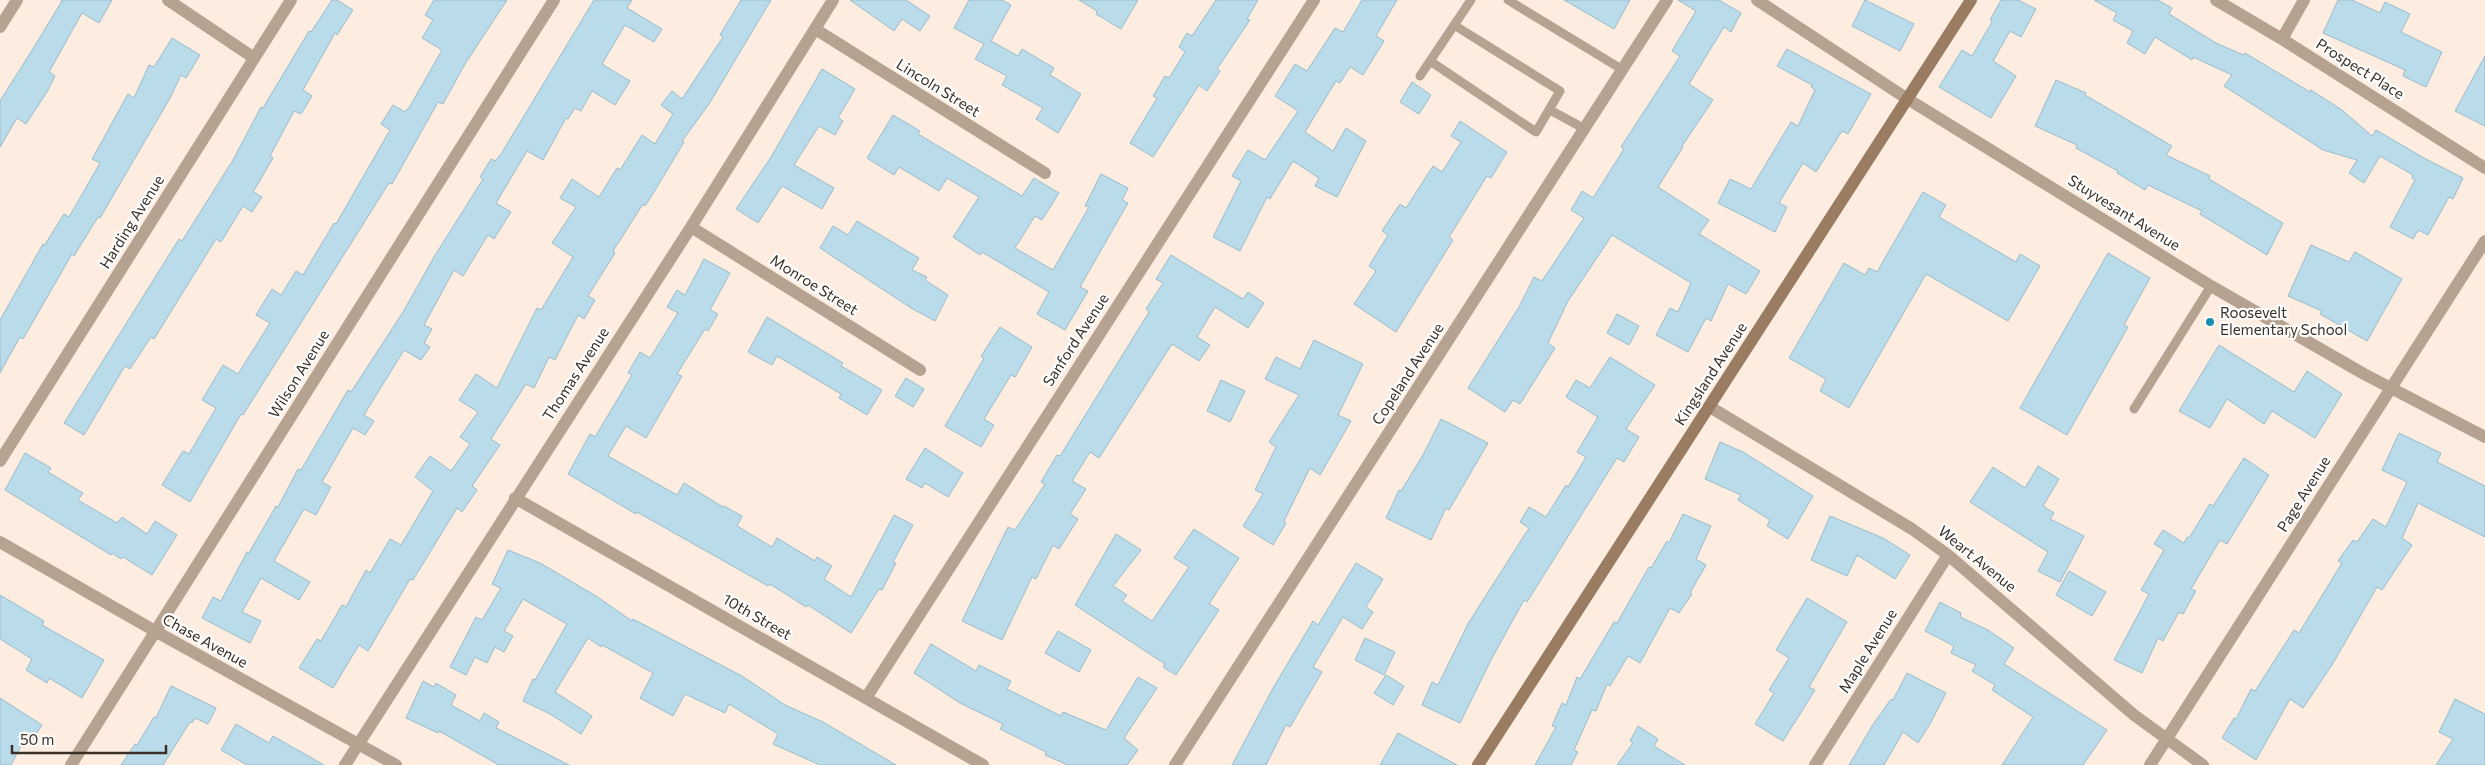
<svg xmlns="http://www.w3.org/2000/svg" width="2485" height="765" font-family="Commissioner,sans-serif">
<style>
.building{fill:#badbe9;stroke:#9abbc9}
.lines{fill:none;stroke-linecap:round;stroke-linejoin:round}
.service{stroke:#b6a290;stroke-width:9}
.minor{stroke:#b6a290;stroke-width:12}
.secondary{stroke:#997c61;stroke-width:12}
.poi-dot{fill:#1b8db1;stroke:#fefefe;stroke-width:2}
.labels{text-anchor:middle;stroke-width:4.5;stroke-linejoin:round;paint-order:stroke}
.street-label{font-size:15px;fill:#393027;stroke:#fefefe}
.poi-label{font-size:15px;fill:#393027;stroke:#fefefe;text-anchor:start}
</style>
<rect width="100%" height="100%" fill="#fdede0"/>
<path class="building" d="M61,0H112L99,23L82,13L49,72L55,76L47,92L26,124L17,118L0,147V101L34,47L62,1Z
M332,0H337L353,10L337,35L335,33L303,90L312,96L301,114L294,111L270,156L273,158L253,192L262,197L252,212L243,206L221,242L216,239L154,339L151,337L130,369L125,366L84,435L64,423L179,239L182,241L233,160L261,107L263,108L309,31L311,32Z
M434,0H507L465,64L443,104L438,102L392,184L389,183L243,415L241,414L190,502L162,485L183,451L189,454L216,408L202,400L223,365L238,374L270,323L256,315L272,289L281,295L296,271L303,275L334,223L336,224L390,130L381,124L393,105L405,112L410,106L442,50L422,38L433,20L425,15Z
M594,0H632L627,8L662,29L654,42L625,25L602,64L630,81L615,105L592,91L581,111L575,108L568,119L566,118L543,160L527,151L496,203L511,212L494,239L488,235L463,276L454,270L424,325L432,329L424,343L430,347L421,360L404,350L364,415L374,421L365,435L353,428L322,482L331,487L316,515L304,509L274,561L310,582L299,600L261,578L242,612L261,621L250,643L202,618L213,597L221,601L247,552L249,553L276,506L278,507L298,469L301,470L348,390L351,392L403,312L434,257L483,179L480,177L491,159L495,161L501,154Z
M741,0H771L709,104L682,141L684,142L654,192L645,206L643,204L613,251L615,253L588,296L595,300L584,319L578,315L555,360L549,357L534,388L526,384L491,439L500,445L472,486L477,490L462,512L457,508L413,580L410,579L368,651L359,645L333,688L299,668L317,639L321,641L342,605L346,607L366,570L370,573L390,539L401,545L433,491L415,477L430,456L451,471L470,444L460,437L478,412L459,400L476,374L497,388L537,308L541,310L573,257L552,243L576,207L560,198L572,179L599,197L617,168L620,170L642,135L655,144L673,114L661,105L672,91L682,99L723,37L720,35Z
M850,0H906L930,16L920,31L902,19L894,31Z
M969,0H1002L1011,5L991,41L1018,56L1022,49L1054,68L1050,75L1081,94L1058,133L1036,119L1043,108L1002,85L1007,76L975,59L984,44L954,28Z
M1079,0H1138L1121,29L1096,14L1097,11Z
M1216,0H1258L1247,19L1250,20L1217,69L1220,71L1207,91L1199,85L1153,157L1130,143L1157,98L1153,96L1165,76L1169,78L1185,52L1179,47L1187,33L1192,36Z
M1362,0H1397L1376,36L1384,41L1363,75L1350,67L1340,83L1336,81L1305,132L1333,151L1346,128L1366,141L1337,197L1315,186L1319,178L1293,161L1270,199L1267,197L1240,251L1213,237L1241,181L1232,176L1248,150L1265,160L1298,111L1275,96L1295,64L1307,71L1335,28L1343,32Z
M1564,0H1630L1614,29Z
M1678,0H1719L1741,13L1731,32L1724,27L1689,84L1713,100L1682,146L1683,147L1658,187L1709,220L1699,234L1760,271L1746,294L1728,284L1711,321L1706,318L1688,352L1656,335L1670,308L1678,312L1691,283L1612,235L1568,301L1548,343L1555,348L1520,404L1513,400L1505,412L1468,388L1519,307L1534,277L1542,281L1584,218L1571,210L1582,191L1593,198L1624,149L1621,147L1680,56L1672,51L1696,11Z
M1865,0L1914,24L1900,51L1852,26Z
M2001,0H2018L2036,9L2021,37L2010,31L1993,61L2016,76L1991,118L1939,87L1962,50L1972,56L1992,22L1990,20Z
M2094,0H2158L2172,8L2169,14L2216,43L2243,55L2245,53L2310,92L2311,90L2342,110L2372,136L2376,130L2424,158L2463,178L2453,199L2449,197L2428,235L2418,230L2413,239L2390,227L2415,180L2412,178L2413,175L2380,156L2364,183L2349,173L2357,160L2323,150L2224,86L2232,75L2193,57L2192,60L2155,37L2145,54L2127,43L2133,31L2113,20L2117,13Z
M2338,0H2352L2380,13L2385,2L2410,14L2401,32L2442,52L2426,87L2403,76L2405,70L2323,33Z
M172,38L200,55L186,78L181,75L170,98L100,218L98,217L74,256L72,254L23,339L20,337L0,373V320L43,244L44,246L64,214L69,217L100,163L92,159L128,94L134,98L149,65L154,67Z
M1787,49L1871,94L1848,134L1842,131L1816,172L1803,163L1779,203L1787,207L1775,232L1718,203L1730,179L1751,189L1791,122L1798,126L1815,90L1811,87L1812,85L1777,66Z
M2485,56V126L2455,111Z
M822,69L855,89L838,118L843,121L835,135L819,126L794,165L834,188L822,209L782,186L758,223L736,209L771,157Z
M2056,80L2086,93L2085,95L2172,146L2166,155L2210,176L2209,179L2283,223L2267,255L2200,214L2202,211L2148,185L2145,190L2117,173L2118,171L2076,148L2077,145L2035,126Z
M1412,82L1431,95L1419,114L1400,102Z
M893,115L920,131L918,134L1022,196L1034,178L1059,193L1042,220L1035,216L1015,248L1053,270L1089,207L1085,206L1101,174L1128,188L1122,200L1128,203L1080,287L1088,291L1065,330L1037,314L1049,292L982,252L980,255L953,237L979,197L947,178L939,191L899,167L894,175L867,158Z
M1460,121L1507,152L1491,178L1487,176L1449,237L1453,240L1396,332L1354,304L1376,271L1369,266L1388,235L1382,231L1400,204L1406,208L1433,166L1442,172L1461,142L1451,136Z
M1923,192L1946,205L1939,217L2016,262L2020,254L2040,266L2008,321L1926,274L1849,408L1820,391L1826,379L1789,358L1844,263L1865,275L1869,268L1877,272Z
M857,221L919,258L912,270L927,277L925,280L948,295L935,321L911,308L820,248L833,226L848,235Z
M2311,245L2349,262L2355,252L2402,279L2367,341L2320,314L2322,311L2288,296Z
M2108,253L2150,278L2124,325L2128,327L2067,435L2020,408Z
M1171,255L1243,299L1248,292L1264,303L1248,328L1215,307L1197,337L1210,345L1199,361L1172,344L1099,458L1090,452L1072,481L1086,489L1070,514L1078,519L1059,549L1053,545L1036,579L1032,577L1002,640L962,621L1008,527L1015,530L1045,484L1041,482L1057,455L1060,456L1149,312L1146,309L1163,283L1156,279Z
M704,259L730,273L710,310L718,314L708,331L705,329L677,374L682,376L646,438L626,426L608,456L677,495L684,483L723,507L724,506L742,516L737,526L772,547L777,538L815,561L817,557L832,566L824,579L851,597L894,515L913,525L893,562L896,563L882,590L879,589L851,633L808,605L806,607L770,584L768,586L637,512L636,514L568,474L590,434L595,437L632,375L628,373L640,352L650,358L678,313L667,307L677,290L685,295Z
M1617,314L1639,326L1629,345L1607,333Z
M767,317L843,363L841,366L882,390L867,415L839,398L841,394L777,356L772,365L748,352Z
M1000,327L1032,347L1015,377L1011,375L984,419L994,425L981,447L945,426L984,358L981,356Z
M1314,340L1363,364L1338,415L1351,421L1320,475L1310,468L1284,521L1286,523L1273,545L1243,526L1263,494L1255,490L1276,447L1269,442L1299,395L1265,379L1276,357L1300,369Z
M2219,345L2294,392L2307,371L2342,394L2315,438L2272,411L2264,424L2227,399L2210,428L2179,411Z
M1610,357L1655,385L1626,429L1639,437L1624,462L1617,458L1527,602L1524,600L1492,658L1460,723L1422,705L1432,682L1438,685L1469,622L1529,528L1520,522L1529,507L1546,517L1566,485L1568,487L1586,457L1577,452L1598,417L1566,397L1576,380L1590,388Z
M906,378L924,389L913,407L895,396Z
M1221,380L1245,391L1230,422L1207,411Z
M1441,419L1488,443L1449,510L1446,508L1431,540L1386,518L1399,490L1401,491L1423,455Z
M2399,433L2441,453L2437,462L2485,486V537L2418,503L2402,538L2412,545L2382,590L2377,587L2332,665L2303,708L2290,699L2256,760L2222,738L2234,718L2236,719L2251,689L2255,691L2294,630L2299,633L2342,563L2338,561L2353,540L2357,542L2373,519L2386,527L2407,482L2382,470Z
M1720,442L1743,452L1813,496L1788,539L1767,526L1770,520L1738,500L1741,495L1705,479Z
M925,448L963,473L948,497L925,483L922,488L906,479Z
M25,453L51,468L48,472L83,493L78,500L117,523L122,517L147,534L155,521L177,535L152,575L123,557L121,559L112,553L111,555L5,490Z
M2244,458L2269,475L2227,544L2220,540L2191,589L2196,591L2183,614L2179,612L2163,641L2158,638L2142,673L2114,660L2149,594L2141,590L2164,550L2154,544L2163,530L2184,543L2187,537L2189,538L2210,504L2213,506Z
M2038,466L2059,479L2043,506L2054,513L2050,519L2084,536L2060,582L2038,571L2048,552L1970,502L1993,467L2025,488Z
M1683,514L1711,526L1696,559L1706,565L1690,593L1692,594L1679,613L1670,608L1640,663L1628,656L1610,686L1607,684L1596,711L1592,710L1574,750L1578,752L1571,765H1535L1556,727L1552,726L1562,703L1566,705L1577,677L1580,679L1614,622L1617,623L1649,567L1651,568L1667,541L1669,543Z
M1830,516L1883,538L1910,555L1895,579L1857,555L1847,576L1811,560Z
M1194,529L1239,558L1209,604L1219,610L1176,675L1163,667L1165,664L1075,605L1116,534L1141,550L1113,586L1127,595L1122,601L1152,621L1189,567L1174,558Z
M508,550L540,563L596,596L632,621L633,619L742,676L785,705L823,722L896,765H820L773,744L778,734L729,704L725,713L685,694L673,716L640,698L653,673L602,645L601,647L588,638L555,692L592,716L581,734L550,714L523,701L533,679L535,680L567,624L523,599L504,631L513,636L504,652L495,647L487,663L475,657L466,675L450,667L476,617L482,620L501,588L492,584Z
M1356,563L1383,579L1366,607L1373,612L1362,629L1343,617L1313,667L1322,672L1290,727L1286,725L1266,765H1232L1273,688L1313,621L1318,625Z
M2069,571L2106,592L2092,616L2056,595Z
M0,595L44,621L42,625L104,660L82,698L49,678L47,683L26,670L32,659L0,639Z
M1807,598L1847,622L1809,687L1815,690L1783,741L1755,724L1774,693L1769,690L1789,658L1776,650Z
M1940,602L1961,613L1960,617L1988,630L2014,648L2004,664L2107,730L2083,765H2002L2033,717L1992,690L1995,685L1972,671L1976,665L1951,653L1954,646L1925,631Z
M1058,631L1091,650L1079,672L1045,653Z
M1365,638L1395,652L1384,675L1355,660Z
M931,644L976,671L979,665L1011,681L1007,689L1061,716L1063,712L1106,730L1138,677L1157,688L1124,738L1138,750L1127,765H1068L1045,755L1046,752L1000,729L1003,724L960,703L914,673Z
M1907,673L1946,693L1930,724L1918,743L1903,732L1884,765H1849L1872,726L1891,699L1893,700Z
M1386,675L1404,686L1393,705L1374,693Z
M423,681L434,687L436,683L456,695L451,705L480,721L484,713L499,722L496,728L569,765H499L439,731L438,733L406,718Z
M171,686L216,708L208,724L195,718L192,723L190,722L163,765H121L135,744L137,745L154,717L156,718Z
M0,698L42,725L29,745L23,742L11,765H0Z
M2455,699L2485,714V765H2436L2453,739L2439,732Z
M236,724L269,743L273,736L324,765H247L221,750Z
M1638,726L1658,739L1654,746L1685,765H1617L1633,743L1630,741Z
M1398,733L1457,765H1380Z"/>
<g class="lines">
<path class="service" d="M1508,0L1623,70
M1430,61L1536,132L1560,91L1454,25
M1420,76L1471,0
M1550,110L1585,129
M2134,409L2211,286"/>
<path class="minor" d="M168,0L254,58
M1757,0L1906,98L2211,286L2364,374L2485,437
M2216,0L2282,39L2485,168
M0,27L17,0
M815,29L1045,173
M2282,39L2304,0
M691,227L920,370
M1710,407L1912,529L1948,555L2134,715L2203,765
M0,461L291,0
M515,498L983,765
M0,542L155,631L396,765
M866,698L1314,0
M71,765L554,0
M345,765L691,227L833,0
M1175,765L1667,0
M1815,765L1948,555
M2150,765L2485,241"/>
<path class="secondary" d="M1478,765L1971,0"/>
</g>
<circle class="poi-dot" cx="2210" cy="322" r="5"/>
<g class="labels">
<g class="street-label">
<text transform="translate(2360 69) rotate(32)" y="5">Prospect Place</text>
<text transform="translate(938 88) rotate(32)" y="5">Lincoln Street</text>
<text transform="translate(2124 213) rotate(32)" y="5">Stuyvesant Avenue</text>
<text transform="translate(132 222) rotate(-58)" y="5">Harding Avenue</text>
<text transform="translate(814 285) rotate(32)" y="5">Monroe Street</text>
<text transform="translate(1076 340) rotate(-57)" y="5">Sanford Avenue</text>
<text transform="translate(299 374) rotate(-58)" y="5">Wilson Avenue</text>
<text transform="translate(576 374) rotate(-57)" y="5">Thomas Avenue</text>
<text transform="translate(1408 374) rotate(-57)" y="5">Copeland Avenue</text>
<text transform="translate(1711 374) rotate(-57)" y="5">Kingsland Avenue</text>
<text transform="translate(2304 494) rotate(-58)" y="5">Page Avenue</text>
<text transform="translate(1977 559) rotate(39)" y="5">Weart Avenue</text>
<text transform="translate(757 617) rotate(30)" y="5">10th Street</text>
<text transform="translate(205 641) rotate(29)" y="5">Chase Avenue</text>
<text transform="translate(1868 651) rotate(-58)" y="5">Maple Avenue</text>
</g>
<g class="poi-label">
<text x="2220" y="318">Roosevelt<tspan x="2220" dy="17">Elementary School</tspan></text>
</g>
</g>
<path d="M12 745v8h154v-8" fill="none" stroke="#393027" stroke-width="2.5"/>
<text x="20" y="745" font-size="15" fill="#393027" stroke="#fefefe" stroke-width="4" paint-order="stroke">50 m</text>
</svg>
